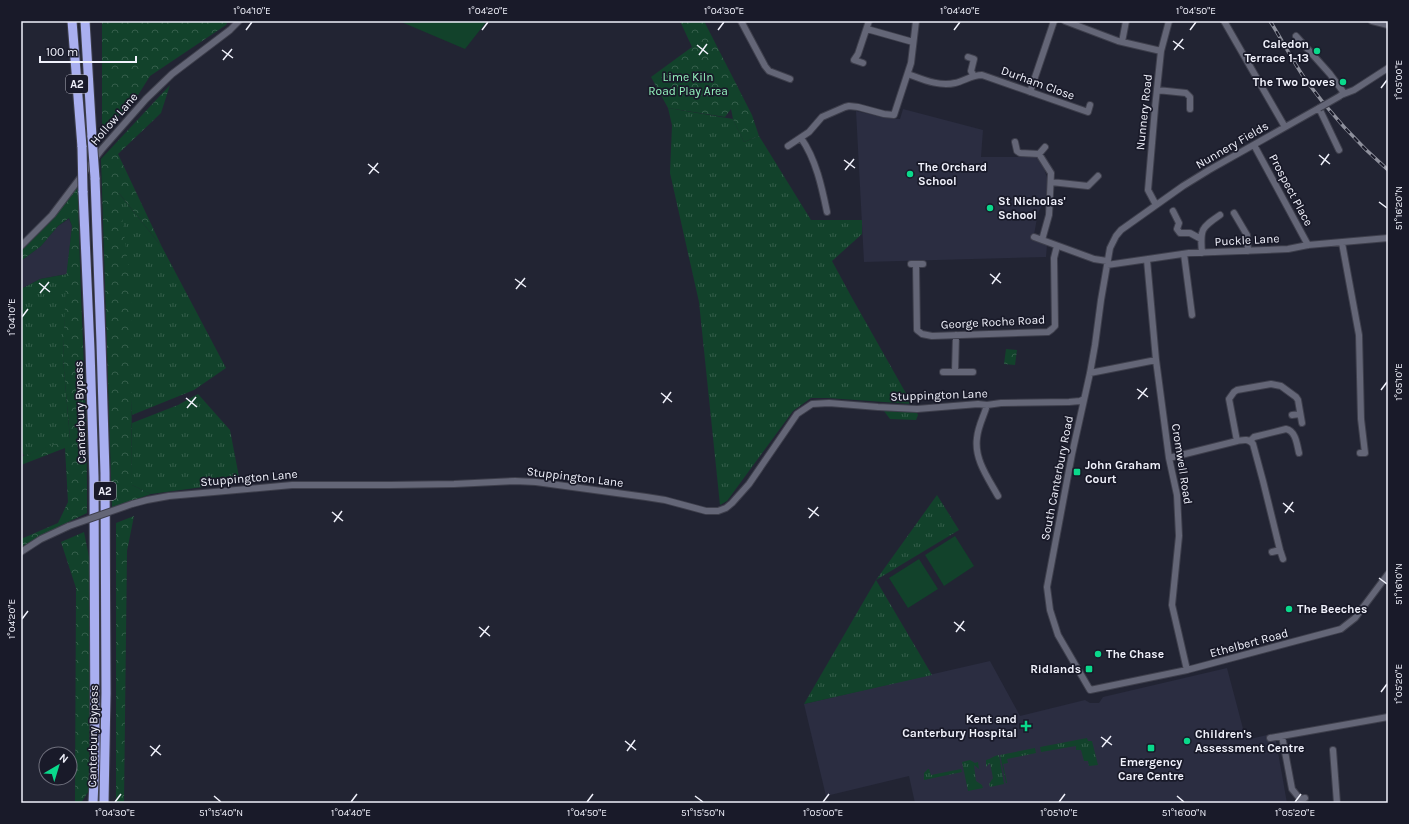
<svg xmlns="http://www.w3.org/2000/svg" width="1409" height="824" font-family="Karla,sans-serif">
<style>
.built{fill:#2b2d41}
.grass{fill:url(#grass-tufts)}
.forest{fill:url(#forest-crowns)}
.garden{fill:#12422b}
.lines{fill:none;stroke-linecap:round;stroke-linejoin:round}
.minor-casing{stroke:#3e3f4c;stroke-width:8}
.highway-casing{stroke:#3e3f4c;stroke-width:11}
.minor{stroke:#646677;stroke-width:6}
.highway{stroke:#a9aff0;stroke-width:9}
.rail-casing{stroke:#8e909c;stroke-width:3.5}
.rail{stroke:#191a29;stroke-width:2;stroke-dasharray:6;stroke-linecap:butt}
.minor-bridge-casing{stroke:#3e3f4c;stroke-width:8;stroke-linecap:butt}
.highway-bridge-casing{stroke:#3e3f4c;stroke-width:11;stroke-linecap:butt}
.minor-bridge{stroke:#646677;stroke-width:6}
.highway-bridge{stroke:#a9aff0;stroke-width:9}
.ticks{fill:none;stroke:#f0f1fb;stroke-width:1.5}
.poi-dot{fill:#0ad98b;stroke:#191a29;stroke-width:1.5}
.labels{text-anchor:middle;stroke-width:3.5;stroke-linejoin:round;paint-order:stroke}
.shield{fill:#191a29;stroke:#b0b0bc;stroke-width:1}
.shield-label{font-size:11px;font-weight:bold;fill:#f0f1fb}
.poi-label{font-size:12px;font-weight:bold;fill:#f0f1fb;stroke:#191a29;text-anchor:start}
.park-label{font-size:12px;fill:#94f2bd;stroke:#191a29}
.street-label{font-size:12px;fill:#f0f1fb;stroke:#191a29}
.neatline{fill:none;stroke:#f0f1fb;stroke-width:1.5}
.ticks-label{font-size:10px;text-anchor:middle;fill:#f0f1fb}
</style>
<defs>
<pattern id="grass-tufts" width="24" height="20" patternUnits="userSpaceOnUse"><rect width="24" height="20" fill="#12422b"/><path d="M3 7l-1-3M5 7V3M7 7l1-3M15 17l-1-3M17 17v-4M19 17l1-3" fill="none" stroke="#355e4b"/></pattern>
<pattern id="forest-crowns" width="20" height="18" patternUnits="userSpaceOnUse"><rect width="20" height="18" fill="#12422b"/><path d="M2 6a3 3 0 1 1 6 0M12 15a3 3 0 1 1 6 0" fill="none" stroke="#355e4b"/></pattern>
</defs>
<rect width="100%" height="100%" fill="#222433"/>
<path class="built" d="M903,109L983,130L981,157H1036L1044,169L1048,180L1045,203L1042,206L1038,213L1033,240L1047,245L1046,257L864,262L856,111L887,118L900,119Z
M69,219L72,226L67,274L40,279L21,289V261L41,246L58,226Z
M990,661L1020,716L1085,700L1090,703H1099L1103,697L1227,668L1246,740L1267,735L1268,741H1276L1287,803H915L909,776L826,796L804,704L894,683Z"/>
<path class="grass" d="M668,108L733,119L744,142L759,136L811,220H862V234L832,261L851,296L912,404L828,398H811L793,411L727,501L720,505L699,302L670,173L672,125Z
M118,192L162,247L226,368L194,390L132,415Z
M67,274L63,359L70,439L24,456L21,449V289L40,279Z
M198,394L230,430L240,482L151,494L132,485V423L178,405Z
M884,411H916L918,415L916,420L890,419Z
M937,495L959,530L876,580L932,675L804,704L876,580Z
M1087,738L1088,741H1092L1098,765L1089,766L1088,761H1084L1081,750H1076V746L1041,752L1040,747Z
M1035,748L1036,753L1007,759L1008,763L1003,764L1007,783H1006L1000,755Z
M999,755L1004,784L990,787L989,784L993,778L990,763L986,767V760C991,759 993,756 999,755Z
M970,760L975,763L978,762L979,769L974,765L976,781L982,785L983,788L968,791L962,762Z
M928,769H929L931,775L961,769L962,772L924,780V773Z"/>
<path class="forest" d="M102,21H228L226,25L150,76L130,108L123,113L120,114L102,136Z
M680,21H704L752,115L759,136L744,142L733,119L731,109L725,117L668,108L651,77L692,47Z
M170,85L161,113L118,154L162,247L119,193L131,289L132,485L151,494L112,508L101,159Z
M78,183C79,293 88,403 87,513L60,526L21,547V539L58,523L68,502L65,448L21,465V457L70,438L63,359L66,278L72,226L69,218L58,226L41,246L21,261V248Z
M1006,349L1017,350L1015,365L1004,364Z
M134,516L127,551L124,803H116V523Z
M84,532L89,557L90,789L81,803H75L76,588L61,542Z"/>
<path class="garden" d="M399,21H487L465,49Z
M955,536L974,566L944,586L925,555Z
M919,559L938,589L908,608L889,578Z"/>
<g class="lines">
<defs>
<path id="minor" d="M741,21L765,66L769,71L790,79
M1065,21L1118,41L1161,51
M1224,21L1285,127
M1372,21L1388,25
M867,29L913,42
M1296,36L1330,74L1344,93
M1122,42L1126,21
M968,57L974,59L971,71L974,76
M863,63L854,60L858,54L869,21
M908,74C922,79 939,87 955,83C964,81 972,75 982,75L1088,112L1090,105
M1157,90L1186,93L1190,97V109
M1030,92L1054,21
M1341,95L1354,90L1388,68
M801,138C816,159 822,188 827,212
M1015,142L1017,151L1020,153L1039,154L1051,173L1049,215L1042,240
M1254,145L1308,245
M788,146L809,132L822,117L845,107L849,106L858,107L884,114L894,115L911,63L916,21
M1339,150L1319,108L1209,170L1183,186L1121,230L1116,236L1110,248L1101,300L1095,345L1090,373L1072,454L1047,587L1050,610L1058,635L1090,690L1187,670L1341,629L1355,618L1388,574
M1039,154L1045,147
M1051,182L1088,186L1098,176
M1156,205L1148,190L1155,108L1161,51L1169,21
M1173,211L1179,223L1177,229L1180,233H1190L1201,239
M1234,213L1247,235L1248,251
M1034,237L1094,259L1107,261
M1342,243L1359,335L1361,419L1365,453H1360
M21,246L52,215L102,149L146,99L172,74L230,30L239,21
M1202,253C1200,229 1201,228 1220,215
M1184,254L1192,315
M1147,260L1156,360L1169,458L1177,495L1178,515L1179,536L1172,605L1187,670
M911,264H923
M916,264L917,330L922,334L932,336L1048,332L1052,329L1055,326L1054,258L1057,246
M1107,265L1189,253L1288,249L1308,245L1388,238
M943,372H973
M955,372L956,335
M1090,373L1156,360
M987,405C984,416 978,426 977,438C974,459 988,478 998,496
M1292,415L1300,414
M1237,441L1229,399L1234,392L1237,390L1271,384L1281,386L1296,397L1298,400L1302,423
M1250,441L1254,437L1286,429C1296,431 1297,445 1299,453
M1169,458L1237,441C1243,440 1248,438 1253,444L1263,481L1280,550L1283,559
M132,504L147,500L169,496L292,485H390L454,484L515,481L536,482L646,497L665,500L706,511H718L726,508L732,503L749,484L797,414L812,404L829,403L878,407L917,409L978,404L987,405L1001,403L1069,402L1080,401L1084,399
M21,552L41,539L69,526
M1272,552L1280,550
M1282,736L1292,789L1300,799L1305,798
M1270,738L1388,717
M1333,750L1337,803"/>
<path id="highway" d="M72,21L82,147
M85,21L92,137
M95,178L101,342L105,473L106,693L104,803
M83,191L90,350L94,477L95,758L93,803"/>
</defs>
<use href="#minor" class="minor-casing"/>
<use href="#highway" class="highway-casing"/>
<use href="#minor" class="minor"/>
<use href="#highway" class="highway"/>
<defs>
<path id="rail" d="M1270,21C1282,40 1292,60 1305,79C1329,112 1357,143 1388,170"/>
</defs>
<use href="#rail" class="rail-casing"/>
<use href="#rail" class="rail"/>
<defs>
<path id="minor-bridge" d="M1319,108L1340,96
M69,526L132,504"/>
<path id="highway-bridge" d="M92,137L95,178
M82,147L83,191"/>
</defs>
<use href="#minor-bridge" class="minor-bridge-casing"/>
<use href="#highway-bridge" class="highway-bridge-casing"/>
<use href="#minor-bridge" class="minor-bridge"/>
<use href="#highway-bridge" class="highway-bridge"/>
</g>
<path class="ticks" d="M246,30L252,22M482,30L488,22M718,30L724,22M954,30L960,22M1190,30L1196,22M1173,41L1184,49M697,45L708,54M222,50L233,58M1174,50L1183,39M699,55L707,44M223,60L232,49M1381,88L1387,80M1319,155L1330,164M844,160L855,168M368,164L379,173M1321,165L1329,154M845,170L854,159M369,174L378,163M1379,202L1387,208M990,274L1001,283M515,279L526,287M39,283L50,292M992,284L1000,273M516,289L525,278M40,293L49,282M22,317L28,309M1137,389L1148,397M1381,390L1387,382M661,393L672,402M186,398L197,407M1138,399L1147,388M663,403L671,392M187,408L196,397M1283,503L1294,512M808,508L819,516M332,512L343,521M1285,513L1293,502M809,518L818,507M334,522L342,511M1379,578L1387,584M22,619L28,611M954,622L965,631M479,627L490,636M956,632L964,621M480,637L489,626M1381,692L1387,684M1101,737L1112,745M625,741L636,750M150,746L161,755M1102,747L1111,736M627,751L635,740M151,756L160,745M214,796L221,802M695,796L703,802M1177,796L1184,802M115,802L121,794M351,802L357,794M587,802L593,794M823,802L829,794M1059,802L1065,794M1295,802L1301,794"/>
<g class="poi-dot">
<circle cx="1317" cy="51" r="4"/>
<circle cx="1343" cy="82" r="4"/>
<circle cx="910" cy="174" r="4"/>
<circle cx="990" cy="208" r="4"/>
<rect x="1073" y="468" width="8" height="8" rx="2"/>
<circle cx="1289" cy="609" r="4"/>
<circle cx="1098" cy="654" r="4"/>
<rect x="1085" y="665" width="8" height="8" rx="2"/>
<path d="M1024 720h4v4h4v4h-4v4h-4v-4h-4v-4h4z"/>
<circle cx="1187" cy="741" r="4"/>
<rect x="1147" y="744" width="8" height="8" rx="2"/>
</g>
<g class="labels">
<g class="shield">
<rect x="66" y="75" width="22" height="18" rx="3"/>
<rect x="94" y="482" width="22" height="18" rx="3"/>
</g>
<g class="shield-label">
<text x="77" y="88">A2</text>
<text x="105" y="495">A2</text>
</g>
<g class="poi-label">
<text x="1309" y="48" text-anchor="end">Caledon<tspan x="1309" dy="14">Terrace 1-13</tspan></text>
<text x="1335" y="86" text-anchor="end">The Two Doves</text>
<text x="918" y="171">The Orchard<tspan x="918" dy="14">School</tspan></text>
<text x="998" y="205">St Nicholas'<tspan x="998" dy="14">School</tspan></text>
<text x="1085" y="469">John Graham<tspan x="1085" dy="14">Court</tspan></text>
<text x="1297" y="613">The Beeches</text>
<text x="1106" y="658">The Chase</text>
<text x="1081" y="673" text-anchor="end">Ridlands</text>
<text x="1017" y="723" text-anchor="end">Kent and<tspan x="1017" dy="14">Canterbury Hospital</tspan></text>
<text x="1195" y="738">Children's<tspan x="1195" dy="14">Assessment Centre</tspan></text>
<text x="1151" y="766" text-anchor="middle">Emergency<tspan x="1151" dy="14">Care Centre</tspan></text>
</g>
<g class="park-label">
<text x="688" y="81">Lime Kiln<tspan x="688" dy="14">Road Play Area</tspan></text>
</g>
<g class="street-label">
<text transform="translate(1038 83) rotate(20)" y="4">Durham Close</text>
<text transform="translate(1144 112) rotate(-84)" y="4">Nunnery Road</text>
<text transform="translate(114 119) rotate(-49)" y="4">Hollow Lane</text>
<text transform="translate(1232 145) rotate(-30)" y="4">Nunnery Fields</text>
<text transform="translate(1291 190) rotate(62)" y="4">Prospect Place</text>
<text transform="translate(1247 240) rotate(-3)" y="4">Puckle Lane</text>
<text transform="translate(993 322) rotate(-3)" y="4">George Roche Road</text>
<text transform="translate(939 395) rotate(-2)" y="4">Stuppington Lane</text>
<text transform="translate(80 412) rotate(-92)" y="4">Canterbury Bypass</text>
<text transform="translate(1182 464) rotate(81)" y="4">Cromwell Road</text>
<text transform="translate(575 477) rotate(7)" y="4">Stuppington Lane</text>
<text transform="translate(249 478) rotate(-5)" y="4">Stuppington Lane</text>
<text transform="translate(1057 478) rotate(-79)" y="4">South Canterbury Road</text>
<text transform="translate(1249 643) rotate(-15)" y="4">Ethelbert Road</text>
<text transform="translate(93 736) rotate(-89)" y="4">Canterbury Bypass</text>
</g>
</g>
<rect width="1409" height="824" fill="none" stroke="#191a29" stroke-width="44"/>
<g transform="translate(58 766) rotate(38)"><circle r="19" fill="#191a29" stroke="#6f707d"/>
<path d="M0-3L7 15L0 10L-7 15Z" fill="#0ad98b"/>
<text y="-6" font-size="11" font-weight="bold" text-anchor="middle" fill="#f0f1fb">N</text>
</g>
<path d="M40 56v6h96v-6" fill="none" stroke="#f0f1fb" stroke-width="2"/>
<text x="46" y="56" font-size="12" fill="#f0f1fb" stroke="#191a29" stroke-width="3" paint-order="stroke">100 m</text>
<rect x="22" y="22" width="1365" height="780" class="neatline"/>
<g class="ticks-label">
<text x="252" y="14">1°04'10"E</text>
<text x="488" y="14">1°04'20"E</text>
<text x="724" y="14">1°04'30"E</text>
<text x="960" y="14">1°04'40"E</text>
<text x="1196" y="14">1°04'50"E</text>
<text transform="translate(1398 80) rotate(-90)" y="4">1°05'00"E</text>
<text transform="translate(1398 208) rotate(-90)" y="4">51°16'20"N</text>
<text transform="translate(11 317) rotate(-90)" y="4">1°04'10"E</text>
<text transform="translate(1398 382) rotate(-90)" y="4">1°05'10"E</text>
<text transform="translate(1398 584) rotate(-90)" y="4">51°16'10"N</text>
<text transform="translate(11 619) rotate(-90)" y="4">1°04'20"E</text>
<text transform="translate(1398 684) rotate(-90)" y="4">1°05'20"E</text>
<text x="115" y="816">1°04'30"E</text>
<text x="221" y="816">51°15'40"N</text>
<text x="351" y="816">1°04'40"E</text>
<text x="587" y="816">1°04'50"E</text>
<text x="703" y="816">51°15'50"N</text>
<text x="823" y="816">1°05'00"E</text>
<text x="1059" y="816">1°05'10"E</text>
<text x="1184" y="816">51°16'00"N</text>
<text x="1295" y="816">1°05'20"E</text>
</g>
</svg>
